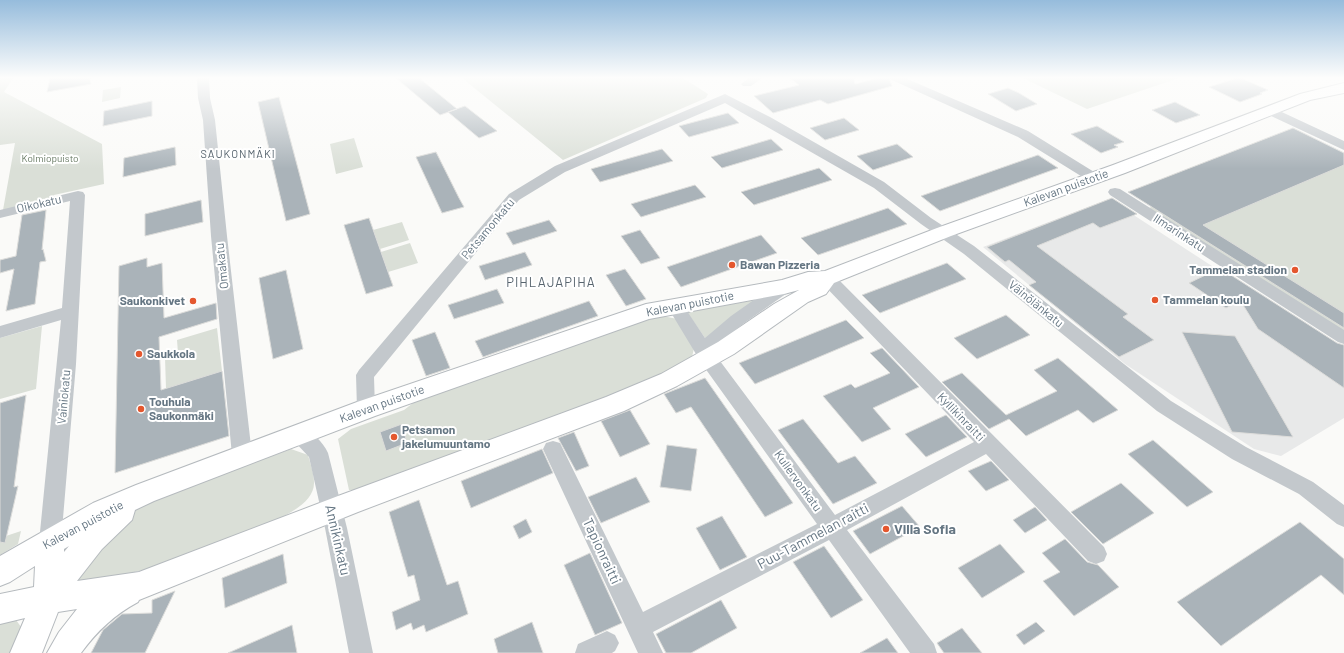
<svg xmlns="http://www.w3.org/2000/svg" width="1344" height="653" font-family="Barlow,sans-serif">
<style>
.built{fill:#e8e9e9}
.green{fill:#dadfd7}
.building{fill:#aab3b9;stroke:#dcdcda}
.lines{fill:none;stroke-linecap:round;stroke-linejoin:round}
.major-casing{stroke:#b5babe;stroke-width:2}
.minor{fill:#c3c8cc;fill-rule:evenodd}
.major{fill:#fff;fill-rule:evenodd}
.poi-dot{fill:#e4572e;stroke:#fff;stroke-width:1.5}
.labels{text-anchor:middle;stroke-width:4;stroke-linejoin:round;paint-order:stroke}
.far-park-label{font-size:10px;fill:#687a64;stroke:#fff}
.far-neighbourhood-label{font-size:11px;letter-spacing:1px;fill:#57646e;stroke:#fff}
.street-label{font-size:12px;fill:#657683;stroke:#fff}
.poi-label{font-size:12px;font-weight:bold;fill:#657683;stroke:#fff;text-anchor:start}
.neighbourhood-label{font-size:13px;letter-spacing:1px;fill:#57646e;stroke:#fff}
.near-poi-label{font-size:14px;font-weight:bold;fill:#657683;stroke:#fff;text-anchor:start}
.near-street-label{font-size:14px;fill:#657683;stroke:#fff}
</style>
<rect width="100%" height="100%" fill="#fafaf8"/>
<path class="built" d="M1109,199L1344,352V418L1281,456L1254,449L1125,364L983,247Z"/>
<path class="green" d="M0,78H13L4,92L102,144L104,184L54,195L49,199L3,210L15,143L0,145Z
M462,78H683L708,94L706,98L563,160Z
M1023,78H1179L1087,109Z
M121,87L120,98L102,102L103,90Z
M354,138L363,167L336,174L330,144Z
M1317,140L1344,153V332L1149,208Z
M402,222L409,240L380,249L373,230Z
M410,243L418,263L388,272L381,252Z
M755,300L708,338H705L687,312Z
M663,316L677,319L694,348L692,357L676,371L364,490H349L338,439L351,429L404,410L417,400L617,328Z
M42,326L36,389L0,399V338Z
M217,328L222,371L166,389L165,357L178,353L177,340Z
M291,449L308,455C310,463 314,473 314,482C315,502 288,514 273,522L157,567L85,583L78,582L77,577L127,514L153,499Z
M21,531L18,544L0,555V538Z
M0,615L14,617L21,627L19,641L14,653H0Z"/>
<path class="building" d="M50,78H90L91,84L47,92Z
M396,78H419L457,109L440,115Z
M790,78H854L855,84L878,78H889L892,86L828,104L820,100L773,113L754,96L799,85Z
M1237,78H1241L1268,90L1260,93L1262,94L1240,102L1209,87Z
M1008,88L1019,93L1037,104L1016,111L988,94Z
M279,97L310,214L286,221L258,102Z
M152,101V116L103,126L104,111Z
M1175,102L1200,115L1176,123L1152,110Z
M465,106L497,131L479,138L448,112Z
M728,113L739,123L689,137L679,126Z
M844,118L859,130L825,140L810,128Z
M1097,126L1124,142L1114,145L1118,147L1101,153L1071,134Z
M1293,128L1344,153V165L1203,225L1344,313V328L1128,192Z
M771,139L783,150L722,168L711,157Z
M897,144L913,157L873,170L857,156Z
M175,147L176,165L123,177L124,158Z
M662,149L673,161L600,182L591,169Z
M436,152L459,198L464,207L442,213L416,157Z
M1038,155L1058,168L940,211L921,196Z
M819,168L832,180L754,205L741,192Z
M695,185L706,197L641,217L631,204Z
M1112,198L1137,214L1100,228L1093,223L1037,246L1128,314L1123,317L1154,340L1119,357L1029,285L1036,282L1009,260L1005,262L987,247Z
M201,200L203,222L145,236V214Z
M888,208L907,224L818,255L801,238Z
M46,210L42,250L43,249L46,261L40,262L35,304L6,311L14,269L0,273V260L16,256L22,215Z
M369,218L393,286L366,294L344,225Z
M549,220L557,231L513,245L506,233Z
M640,230L660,258L641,264L621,236Z
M761,235L777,253L681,287L667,267Z
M525,252L532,265L485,280L479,266Z
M147,258V267L162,263L164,318L216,303L217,319L159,337L161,390L222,371L229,436L115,473L119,266Z
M947,263L966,279L880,313L862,295Z
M1220,268L1337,343L1344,345V388L1258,329L1240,300L1226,308L1189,283Z
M625,269L646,299L626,306L606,275Z
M286,270L303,349L273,359L259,278Z
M497,289L504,303L454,319L448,305Z
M589,301L598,316L483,357L475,341Z
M1006,315L1030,335L977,359L954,338Z
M846,320L864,338L755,384L739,363Z
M435,332L450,368L426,376L412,340Z
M1182,332L1235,336L1293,437L1232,432Z
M882,348L919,387L873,408L891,429L862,442L823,396L851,384L855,388L890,373L870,353Z
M1058,358L1118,410L1093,423L1078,410L1026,436L1009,419L989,429L942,382L962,373L1006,415L1057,391L1034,370Z
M705,378L754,448L793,503L765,517L691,407L676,413L664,394Z
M26,395L14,487L18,486L5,543L0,542V403Z
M630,410L650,444L620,457L601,421Z
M946,415L967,437L926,457L905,434Z
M803,419L838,463L855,456L877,483L833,504L778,430Z
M402,424L407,443L386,451L380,432Z
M574,432L589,466L576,471L558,438Z
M1153,440L1213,492L1187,507L1128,454Z
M667,445L697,449L691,491L660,487Z
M542,449L553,473L471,508L461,481Z
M991,461L1009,480L986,491L968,471Z
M636,477L650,502L601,523L588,497Z
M1121,483L1154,513L1103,544L1071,512Z
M419,500L447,585L458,581L468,614L426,632L424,625L413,630L411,623L396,630L392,612L420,600L414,575L408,577L389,512Z
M902,506L920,527L870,554L853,531Z
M1035,507L1047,520L1025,533L1013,520Z
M722,516L747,557L720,570L696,528Z
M526,519L532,532L519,539L513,526Z
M1300,522L1344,559V595L1321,575L1221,646L1177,602Z
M1065,539L1087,562L1098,565L1119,587L1074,616L1043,581L1060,572L1042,553Z
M1000,544L1025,572L982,598L958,568Z
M824,546L863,600L831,618L793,562Z
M590,553L622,623L595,635L564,565Z
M283,554L287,583L225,608L222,578Z
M175,591L145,653H91L103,630L122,614L152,613V600Z
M721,600L737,628L691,653H666L656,634Z
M532,622L543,653H498L494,639Z
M1036,622L1045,631L1024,645L1016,635Z
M292,625L297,653H228Z
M962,628L982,653H944L937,643Z
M887,638L898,653H860Z"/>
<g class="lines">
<defs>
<path id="major" d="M1344,83V93L1310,100L1125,173L951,236L834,283L826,294L808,302L734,354L677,386L624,411L358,512L139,600L138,602C114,615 97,631 81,653H47L59,632L77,609L58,612L42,653H10L25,618L0,624V594L34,587L35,566L10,582L0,586V556L93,503L136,485L357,402L646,304L782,280L808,272L825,271L937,228L1113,165L1300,94ZM799,290L774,304L718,342L661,374L606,397L338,496L139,572L77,581L102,549L132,520L135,510L154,501L375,416L649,319L784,294ZM69,546L64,552V549Z"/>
</defs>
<use href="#major" class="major-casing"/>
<path class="minor" d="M197,78H209L210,98L215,120L227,236L252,455L249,461L242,463L235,461L232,455L211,236L203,120L198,98Z
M749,78H762L751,86H743L741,84Z
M890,78H905L1028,131L1099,175L1101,178L1099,181L1094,182L1089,181L1018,137L892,80Z
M725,94L770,117L884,182L931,218L974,246L1171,401L1246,447L1313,482L1344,505V527L1337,524L1299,494L1232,459L1157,411L964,254L921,224L874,188L725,103L565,172L519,200L374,377L375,409L373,414L366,416L359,414L357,409L356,375L359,370L509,194L555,166Z
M1271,107L1344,141V150L1267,114L1265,111L1267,108Z
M1115,188L1120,189L1344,330V344L1338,342L1110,195L1108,192L1110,189Z
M78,191L83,192L85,195L76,364L61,542L58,549L50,552L42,549L39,542L61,320L0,338V326L62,308L70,201L0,218V210Z
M827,273L833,274L1104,547L1107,554L1104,561L1096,564L1088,561L986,454L847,530L934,644L937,653H910L829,540L653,632L663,653H638L543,449L546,443L553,441L560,443L643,612L817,524L702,364L667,306L669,302L675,300L681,302L705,338L731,316L778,283L784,281L790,283L792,287L790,291L743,324L720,343L717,357L835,515L974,442L821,282L819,278L821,274Z
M300,426C311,430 323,442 328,453L347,528L373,653H349L325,528L309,457L293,440L290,434L293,428Z
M607,631L615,635L619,643L615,651L612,653H575L578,644Z"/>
<use href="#major" class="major"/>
</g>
<linearGradient id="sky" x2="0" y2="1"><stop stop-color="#96bcdc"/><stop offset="0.46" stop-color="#fdfdfc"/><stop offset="1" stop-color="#fdfdfc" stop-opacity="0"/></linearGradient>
<rect width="1344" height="169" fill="url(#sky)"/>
<g class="poi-dot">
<circle cx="732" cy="265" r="4"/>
<circle cx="1295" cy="270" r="4"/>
<circle cx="1155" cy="300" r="4"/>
<circle cx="193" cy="301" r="4"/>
<circle cx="139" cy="354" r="4"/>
<circle cx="141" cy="409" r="4"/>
<circle cx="394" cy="437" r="4"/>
<circle cx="886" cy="529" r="4"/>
</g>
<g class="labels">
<g class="far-park-label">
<text x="50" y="162">Kolmiopuisto</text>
</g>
<g class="far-neighbourhood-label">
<text x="238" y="158">SAUKONMÄKI</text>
</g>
<g class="street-label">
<text transform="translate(1066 188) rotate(-20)" y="4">Kalevan puistotie</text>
<text transform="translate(39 204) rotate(-13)" y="4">Oikokatu</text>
<text transform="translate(488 229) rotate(-50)" y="4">Petsamonkatu</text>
<text transform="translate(1179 233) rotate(33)" y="4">Ilmarinkatu</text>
<text transform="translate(222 266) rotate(-96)" y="4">Omakatu</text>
<text transform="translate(690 304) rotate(-11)" y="4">Kalevan puistotie</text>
<text transform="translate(1036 304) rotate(39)" y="4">Väinölänkatu</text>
<text transform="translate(64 397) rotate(-85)" y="4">Vainiokatu</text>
<text transform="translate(382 404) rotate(-20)" y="4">Kalevan puistotie</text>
<text transform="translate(961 417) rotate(46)" y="4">Kyllikinraitti</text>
<text transform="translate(798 481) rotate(54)" y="4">Kullervonkatu</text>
<text transform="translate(83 525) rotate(-28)" y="4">Kalevan puistotie</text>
</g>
<g class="poi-label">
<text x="740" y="269">Bawan Pizzeria</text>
<text x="1287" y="274" text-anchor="end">Tammelan stadion</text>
<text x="1163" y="304">Tammelan koulu</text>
<text x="185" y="305" text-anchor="end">Saukonkivet</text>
<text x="147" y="358">Saukkola</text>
<text x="149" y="406">Touhula<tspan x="149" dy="14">Saukonmäki</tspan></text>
<text x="402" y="434">Petsamon<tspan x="402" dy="14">jakelumuuntamo</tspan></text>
</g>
<g class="neighbourhood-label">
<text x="551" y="287">PIHLAJAPIHA</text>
</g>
<g class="near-poi-label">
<text x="894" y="534">Villa Sofia</text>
</g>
<g class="near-street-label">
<text transform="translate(813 536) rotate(-28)" y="5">Puu-Tammelan raitti</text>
<text transform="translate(338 540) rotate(77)" y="5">Annikinkatu</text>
<text transform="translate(602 551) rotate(65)" y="5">Tapionraitti</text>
</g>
</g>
</svg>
